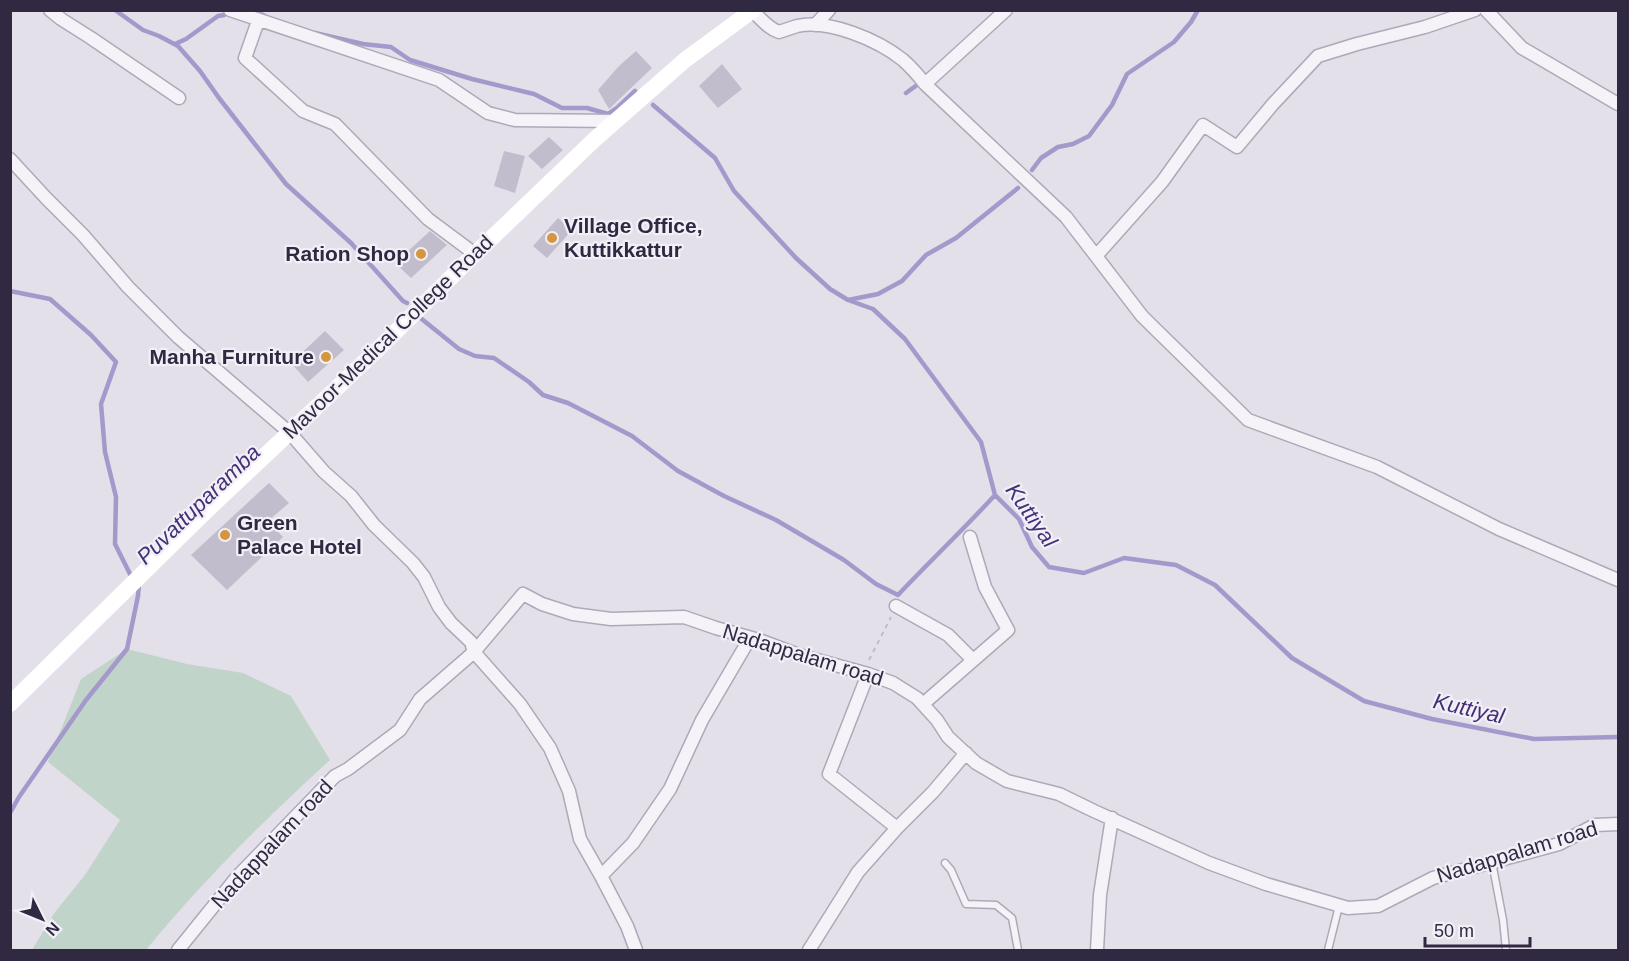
<svg xmlns="http://www.w3.org/2000/svg" width="1629" height="961" font-family="Helvetica,sans-serif">
<style>
.green{fill:#c1d4ca}
.lines{fill:none;stroke-linecap:round;stroke-linejoin:round}
.stream{stroke:#a599cb;stroke-width:4.5}
.building{fill:#c2bdcd}
.service-casing{stroke:#aea9b8;stroke-width:9}
.minor-casing{stroke:#aea9b8;stroke-width:15}
.path{stroke:#c2bec9;stroke-width:2;stroke-dasharray:4.5 4.5;stroke-linecap:butt}
.service{stroke:#f5f3f8;stroke-width:6}
.minor{stroke:#f5f3f8;stroke-width:12}
.secondary{stroke:#fff;stroke-width:16}
.poi-dot{fill:#d4963f;stroke:#f2eff7;stroke-width:2}
.labels{text-anchor:middle;stroke-width:4.5;stroke-linejoin:round;paint-order:stroke}
.poi-label{font-size:21px;font-weight:bold;fill:#312842;stroke:#f2eff7;text-anchor:start}
.street-label{font-size:21px;fill:#312842;stroke:#f2eff7}
.water-label{font-size:22px;font-style:italic;fill:#443077;stroke:#f2eff7}
</style>
<rect width="100%" height="100%" fill="#e3e0ea"/>
<path class="green" d="M127,649L187,664L243,673L291,696L330,760C263,821 203,881 146,950H32L55,912L85,875L120,820L48,762L81,679Z"/>
<g class="lines">
<path class="stream" d="M115,10L143,30L159,36L178,46L200,71L219,98L286,184L351,243L403,301L407,303
M253,10L265,16
M315,33L363,44L391,47L410,60L472,79L534,94L562,108H587L608,114L618,107L635,91
M175,44L186,39L218,16L224,15
M906,93L917,85
M653,105L715,158L734,191L796,258L830,289L848,300L873,309L905,339L981,442L995,495L1019,519L1032,547L1049,567L1084,573L1124,558L1176,565L1215,585L1292,658L1364,701L1432,719L1534,739L1618,737
M1032,170L1041,158L1058,147L1073,144L1089,136L1112,105L1127,74L1174,42L1191,22L1198,10
M10,291L50,299L91,335L116,362L101,404L105,452L116,497L115,544L133,580
M848,300L878,294L902,281L926,255L956,238L1018,188
M418,316L459,349L475,356L494,358L529,382L543,395L568,403L632,436L678,471L724,496L776,520L844,560L876,584L898,595C930,561 964,529 995,495
M10,813L19,797L86,700L127,649L138,596L139,584"/>
</g>
<path class="building" d="M636,51L652,68L609,109L598,90L619,66Z
M722,64L742,89L718,108L699,86Z
M549,137L563,150L542,169L528,156Z
M504,151L525,156L515,193L494,186Z
M558,218L572,230L547,258L533,246Z
M430,231L447,245L411,278L395,263Z
M325,331L344,350L308,382L291,363Z
M269,483L289,503L268,521L283,537L227,590L191,555Z"/>
<g class="lines">
<defs>
<path id="service" d="M1492,862L1503,920L1506,950
M945,863L951,870L966,904L996,905L1012,918L1018,950
M1328,950L1339,906"/>
<path id="minor" d="M50,10L61,19L91,38L179,98
M230,10L439,80L488,113L515,120L616,121
M751,10C761,18 767,28 779,32C785,30 791,28 797,26C829,19 878,40 903,60C911,67 918,75 925,84
M1006,10L925,84L1066,217L1142,316L1248,420L1377,467L1499,529L1618,580
M1486,10L1522,48L1618,104
M258,21L245,58L303,111L335,124L428,219L475,254
M815,25L829,10
M10,159L46,198L83,235L128,287L178,337L290,433L324,472L351,496L374,525L413,563L424,577L439,607L451,623L471,642L474,652L520,704L550,748L569,791L580,839L601,876L633,843L670,789L702,720L750,638
M1096,256L1162,182L1203,125L1237,147L1273,104L1318,56L1357,44L1425,27L1475,10
M896,606L948,635L973,660
M868,674L829,774L897,828
M923,704L1008,630L985,587L970,537
M601,876L627,926L636,950
M178,950L237,877L335,776L348,769L400,730L420,699L474,652L523,594L542,604L573,614L611,619L684,617L716,628L759,640L799,655L868,674L893,683L917,698L937,720L948,737L976,763L1007,781L1059,794L1094,811L1209,863L1266,884L1348,908L1378,906L1433,878L1559,844L1595,825L1618,824
M809,950L858,872L897,828L933,792L966,753
M1097,950L1100,895L1112,818"/>
</defs>
<use href="#service" class="service-casing"/>
<use href="#minor" class="minor-casing"/>
<path class="path" d="M869,660L891,617"/>
<use href="#service" class="service"/>
<use href="#minor" class="minor"/>
<path class="secondary" d="M10,704L203,514L377,350L475,254L594,140L685,60L753,10"/>
</g>
<g class="poi-dot">
<circle cx="552" cy="238" r="6"/>
<circle cx="421" cy="254" r="6"/>
<circle cx="326" cy="357" r="6"/>
<circle cx="225" cy="535" r="6"/>
</g>
<g class="labels">
<g class="poi-label">
<text x="564" y="233">Village Office,<tspan x="564" dy="24">Kuttikkattur</tspan></text>
<text x="409" y="261" text-anchor="end">Ration Shop</text>
<text x="314" y="364" text-anchor="end">Manha Furniture</text>
<text x="237" y="530">Green<tspan x="237" dy="24">Palace Hotel</tspan></text>
</g>
<g class="street-label">
<text transform="translate(388 337) rotate(-44)" y="7">Mavoor-Medical College Road</text>
<text transform="translate(803 655) rotate(17)" y="7">Nadappalam road</text>
<text transform="translate(272 844) rotate(-47)" y="7">Nadappalam road</text>
<text transform="translate(1517 852) rotate(-17)" y="7">Nadappalam road</text>
</g>
<g class="water-label">
<text transform="translate(198 504) rotate(-44)" y="8">Puvattuparamba</text>
<text transform="translate(1032 515) rotate(55)" y="8">Kuttiyal</text>
<text transform="translate(1469 708) rotate(13)" y="8">Kuttiyal</text>
</g>
</g>
<rect width="1629" height="961" fill="none" stroke="#312842" stroke-width="24"/>
<g transform="translate(42 919) rotate(133)" stroke="#f2eff7" stroke-width="4.5" paint-order="stroke">
<path d="M0-4.5L10 22L0 15L-10 22Z" fill="#312842"/>
<text y="-9" font-size="16" font-weight="bold" text-anchor="middle" fill="#312842">N</text>
</g>
<path d="M1425 937v9h105v-9" fill="none" stroke="#312842" stroke-width="3"/>
<text x="1434" y="937" font-size="18" fill="#312842" stroke="#f2eff7" stroke-width="4.5" paint-order="stroke">50 m</text>
</svg>
